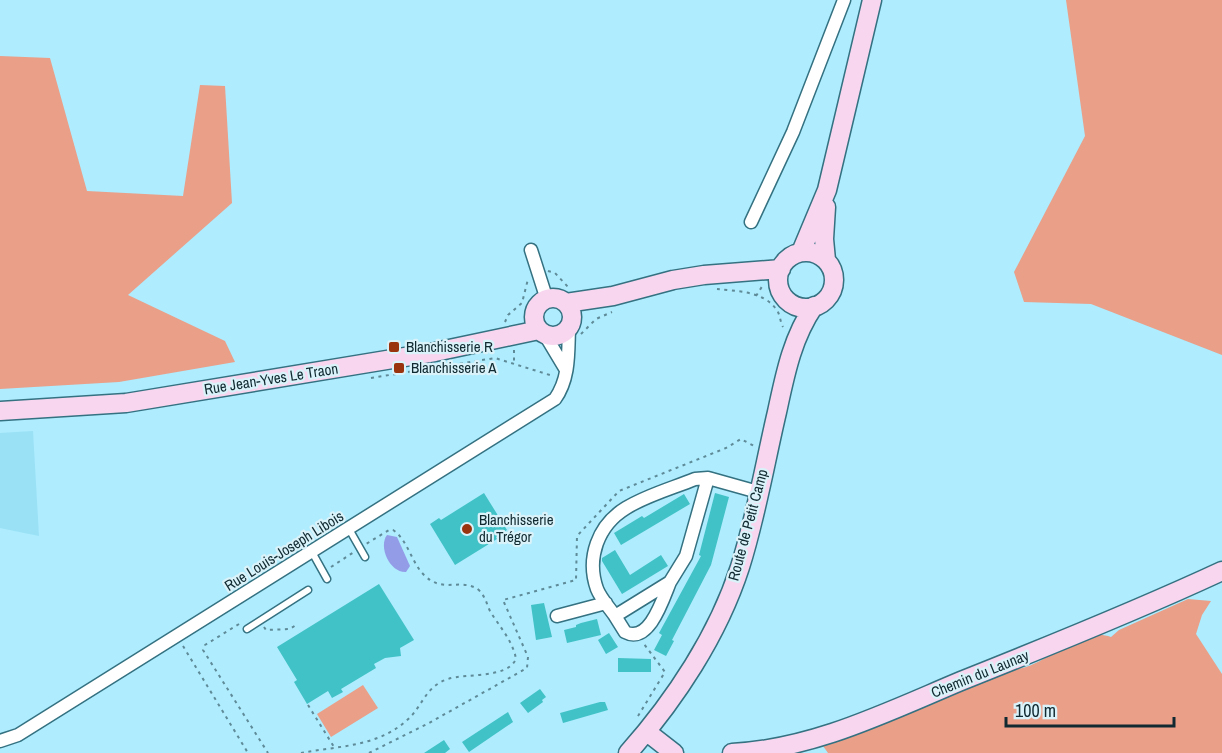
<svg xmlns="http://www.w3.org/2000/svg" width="1222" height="753" font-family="'Archivo Narrow',sans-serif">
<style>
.built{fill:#9ae1f6}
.green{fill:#ea9f88}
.water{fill:#939ce7}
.building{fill:#41c2c6}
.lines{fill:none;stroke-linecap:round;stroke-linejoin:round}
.lane-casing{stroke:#347181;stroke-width:9}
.street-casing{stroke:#347181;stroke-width:15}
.secondary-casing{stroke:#347181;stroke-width:21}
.path{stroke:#5f8a97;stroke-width:2;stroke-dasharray:3 4.5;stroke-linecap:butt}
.lane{stroke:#fff;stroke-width:6}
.street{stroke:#fff;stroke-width:12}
.secondary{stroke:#f8d6ef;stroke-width:18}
.poi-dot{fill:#9a340e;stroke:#daf2f9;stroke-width:2}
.labels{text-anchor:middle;stroke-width:4.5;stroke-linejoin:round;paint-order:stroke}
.poi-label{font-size:15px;fill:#112a31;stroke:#daf2f9;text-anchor:start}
.street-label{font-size:15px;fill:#112a31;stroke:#daf2f9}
</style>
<rect width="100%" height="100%" fill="#aeecfe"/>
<path class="built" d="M33,431L39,536L0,528V433Z"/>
<path class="green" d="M1066,0H1222V355L1091,304L1024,302L1014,272L1085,136Z
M0,56L50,58L87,191L183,196L200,85L225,86L232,203L128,295L225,341L235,362L119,382L0,389Z
M1188,599L1211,601L1202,615L1196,634L1222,674V753H828L823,746L1007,670C1013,669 1020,669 1026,667C1052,659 1082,627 1111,637L1119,630Z
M363,685L378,708L331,737L317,714Z"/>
<path class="water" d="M387,535L397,537L410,566L406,572C390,573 378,547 387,535Z"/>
<path class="building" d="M484,493L507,530L496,537L497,539L455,565L430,524L439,518L441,520Z
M715,493L729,497L711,565L672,640L674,641L666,656L654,650L662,635L659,633L701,556L699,555Z
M684,494L690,504L621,545L614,533L642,516L644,518Z
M615,550L630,575L661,555L668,566L622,594L602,561V558Z
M379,584L414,640L400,648L401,656L385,658L374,664L376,668L341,689L343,692L332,698L328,691L307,704L294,682L297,680L277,647Z
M544,603L552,637L536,640L531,605Z
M597,619L601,635L567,643L564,630L576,627V625L581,623Z
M609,633L618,647L606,654L598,640Z
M618,658L651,659V672H618Z
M540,689L546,697L542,700L543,702L528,713L520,703Z
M600,702H605L608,710L563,723L560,713Z
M508,712L513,722L469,752L462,742Z
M444,740L450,749L445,753H424Z"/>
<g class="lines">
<defs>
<path id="lane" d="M349,529L365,557
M312,552L327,579
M247,629L308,590"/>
<path id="street" d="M751,222L793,132L844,0
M531,250L547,300
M545,335L566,370
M708,478L686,556L670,582L615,616C609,607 601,599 597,589C586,558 598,525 626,508C647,495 673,488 695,479L708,478L758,492
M557,616L606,603
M615,616L625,632C649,645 663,599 670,582
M0,741L18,735L555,399C570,378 568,352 569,328"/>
<path id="secondary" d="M801,252L827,190L872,0
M778 280a28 28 0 1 1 56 0a28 28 0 1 1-56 0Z
M826,260L824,239L826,207
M534 317a19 19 0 1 1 38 0a19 19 0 1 1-38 0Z
M566,303L613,296L673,280L704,275L781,269
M0,411L126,403L435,352L539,330
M647,732L674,753
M628,753C675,700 718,635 740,567C756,517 765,463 777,412C785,375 792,338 814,306
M732,753C813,749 887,712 961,681C1049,646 1136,611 1222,571"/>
</defs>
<use href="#lane" class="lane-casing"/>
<use href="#street" class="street-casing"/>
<use href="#secondary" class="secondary-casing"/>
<path class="path" d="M548,271L555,273L569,288
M717,289C736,291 763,291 776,309C780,313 780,322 783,327
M756,296L763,285
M505,322L508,315L522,303L528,279
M581,334L596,319L612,312
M514,350V362
M371,378L495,358L553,376
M331,567L354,552
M239,624L205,645L203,650L268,753
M264,627L266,630L290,629L296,625
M183,646L248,753
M308,705L334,747
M638,716L665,672L644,644
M301,753C337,746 377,747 406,721C423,707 424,687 448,679C466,673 507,679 516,659C513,641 499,626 490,611C487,605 486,599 482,594C481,592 478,589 476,588C457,579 442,593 424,575C411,562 408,540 393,530H389L366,544
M369,753L429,723L527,668L528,657L503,600L576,580L577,536L619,491L726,448L741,439L754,446"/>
<use href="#lane" class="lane"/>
<use href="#street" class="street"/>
<use href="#secondary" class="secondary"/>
</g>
<g class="poi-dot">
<rect x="388" y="341" width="12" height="12" rx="3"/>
<rect x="393" y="362" width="12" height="12" rx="3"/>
<circle cx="467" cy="529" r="6"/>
</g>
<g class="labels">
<g class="poi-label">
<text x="406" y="352">Blanchisserie R</text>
<text x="411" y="373">Blanchisserie A</text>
<text x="479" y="525">Blanchisserie<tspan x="479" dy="17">du Trégor</tspan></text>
</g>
<g class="street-label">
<text transform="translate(271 379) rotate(-9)" y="5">Rue Jean-Yves Le Traon</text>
<text transform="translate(748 525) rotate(-75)" y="5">Route de Petit Camp</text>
<text transform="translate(284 551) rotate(-32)" y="5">Rue Louis-Joseph Libois</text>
<text transform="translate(980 674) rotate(-22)" y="5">Chemin du Launay</text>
</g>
</g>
<path d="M1006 717v9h168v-9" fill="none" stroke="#112a31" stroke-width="3"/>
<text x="1015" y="717" font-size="18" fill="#112a31" stroke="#daf2f9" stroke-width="4.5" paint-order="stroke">100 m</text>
</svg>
